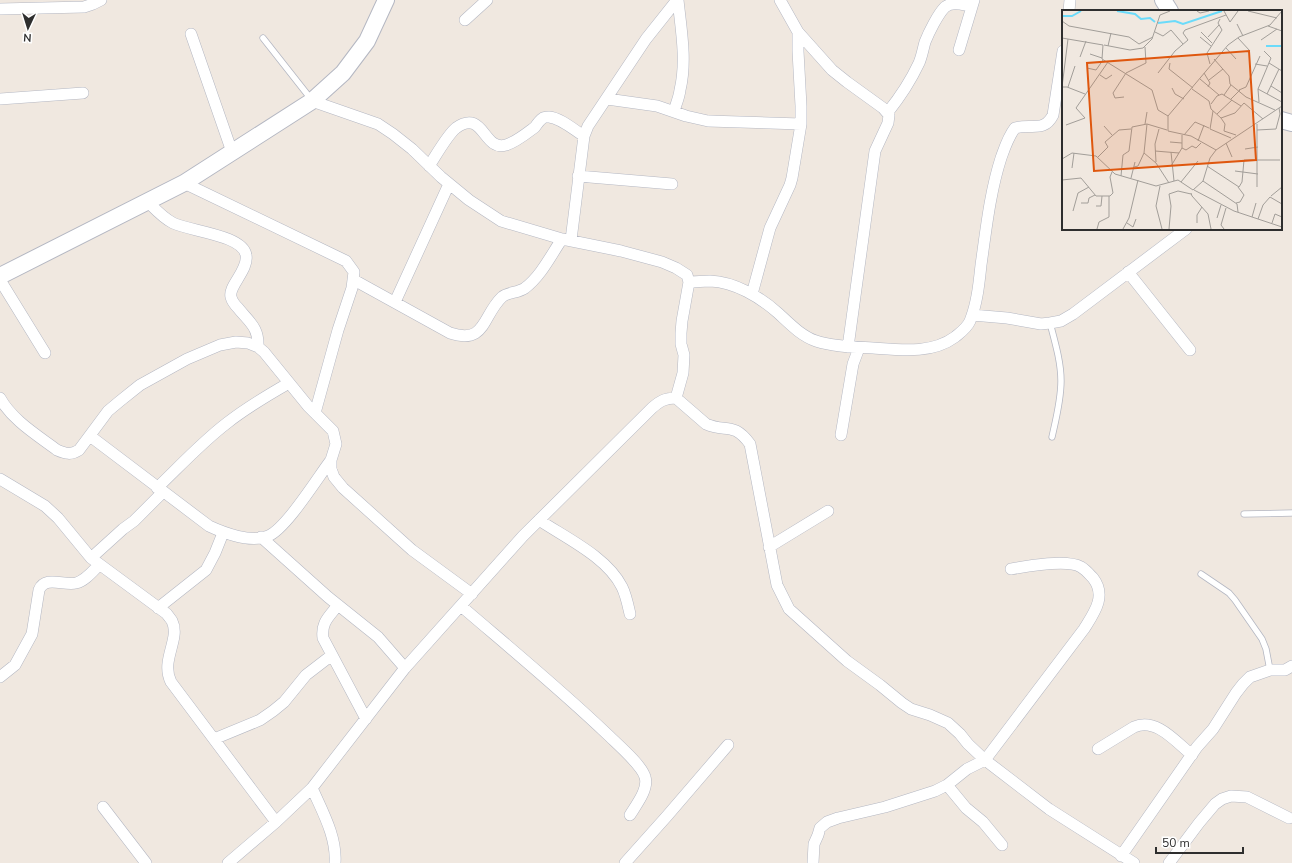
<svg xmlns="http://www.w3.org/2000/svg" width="1292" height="863" font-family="'Nunito Sans',sans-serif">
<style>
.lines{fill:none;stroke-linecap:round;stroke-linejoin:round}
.lane-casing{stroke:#b4b7c2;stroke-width:7}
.street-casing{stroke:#b4b7c2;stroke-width:12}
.secondary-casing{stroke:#b4b7c2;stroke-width:18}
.lane{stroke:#fff;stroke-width:5.5}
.street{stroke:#fff;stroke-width:11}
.secondary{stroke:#fff;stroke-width:16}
.inset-river{fill:none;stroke:#6bdbfa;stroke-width:2}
.inset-road{fill:none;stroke:#a29e99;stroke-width:1}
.view{fill:#df570e;fill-opacity:0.15;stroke:#df570e;stroke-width:2}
.inset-edge{fill:none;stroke:#2e2e2e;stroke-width:2}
</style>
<rect width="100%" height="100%" fill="#f0e8e0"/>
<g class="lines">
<defs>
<path id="lane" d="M263,38L311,99
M1050,323C1055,342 1061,362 1061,381C1061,400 1056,419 1052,437
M1244,514L1292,513
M1201,574L1229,593L1235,600L1262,639L1266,649L1270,670"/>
<path id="street" d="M780,0L798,32L832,70L847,82L883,108L889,115L888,123L875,151L848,347
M0,9L84,7L93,4L101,0
M1069,11L1070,0
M465,20L487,0
M191,34L232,152
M959,50L974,0
M0,99L83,93
M607,99L657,106L686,116L708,121L801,124
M312,101L378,124L393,134L412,149L441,177L469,200L501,221L562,239L621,251L662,262L676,268L687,275L689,282L682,321L681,333V344L684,355L683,373L676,398
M674,111C676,104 679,98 680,90C687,61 681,29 678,0
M888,112C900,97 911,80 919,63C922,56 923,49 925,42C929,32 938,14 945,7C953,1 963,5 972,6
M429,166C435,157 448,134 456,128C484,108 483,152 506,145C516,142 527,133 535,127C537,124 540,120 543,118C544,117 548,117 549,117C561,118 574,130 584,136
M578,176L672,184
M184,183L346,261L354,272L352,288L338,330L315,413
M147,201C155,209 163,218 173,223C189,231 243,235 246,255C249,270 228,286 231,297C232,301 235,305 238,308C249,322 259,327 258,347
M571,240L584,136L588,126L646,39L677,0
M1128,272L1190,350
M0,280L45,353
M354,280L450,333C486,345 482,316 502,297C508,292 518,293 525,288C541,276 551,255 562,239
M689,282C696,282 703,281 710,281C735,282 760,297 778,313C789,323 801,336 816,341C835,347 855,347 873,348C901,350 932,354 955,337C961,332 967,328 970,321C977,304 979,284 981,265C986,230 990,192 1001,158C1005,147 1008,137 1015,128C1031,123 1044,133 1053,115L1063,51
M752,294L770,228L790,185L792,178L801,124V106L798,51V32
M395,302L449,184
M972,315L1007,318L1041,324L1050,323L1061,321L1073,314L1186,229
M0,398C12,420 37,435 57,450C66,454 71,455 79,450L108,411L120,401L140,385L187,359L220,345L236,342L248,343L258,347L264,352L308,406L333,431L336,444L331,460V469L334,477L343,488L412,550L472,594
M841,435L853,364L859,348
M90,436L209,526C224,533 251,543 268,536C286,529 318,477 331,460
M0,479L45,506L58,518L91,558L167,614C168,616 171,619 172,621C181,639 160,660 171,682L276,822
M157,488C180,466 202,442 227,423C246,408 268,395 289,383
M539,520C566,538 607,557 622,587C626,595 628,605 630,614
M261,537L328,597L378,637L405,668
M769,547L828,511
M91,558L123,529L134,521L163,492
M338,605C329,617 321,622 323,638L366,719
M461,606C510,648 560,689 607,734C616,743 642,765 645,777C649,789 636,805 630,815
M158,608L206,570L215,553L223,533
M0,677L15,665L32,634L39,590C45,575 64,586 76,583C85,581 93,571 99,565
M214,739L260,720L273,711L284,702L306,675L332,655
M1098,749L1134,727C1156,717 1176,742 1192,755
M947,785L966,808L983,822L1002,845
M312,788C322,811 337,837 335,863
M103,807L146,863
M1121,856L1197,747L1213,729L1236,693L1243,684L1250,677L1270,670H1285L1292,666
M228,863L276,822L312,788L405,668L523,536L652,408C660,401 665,398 676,398L706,424C726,433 733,421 750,444L777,585L789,609L847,661L880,685L902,703L911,709L930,715L948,723L960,734L968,744L985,760L1049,809L1134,863
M625,863L667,816L728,745
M813,863L814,844L818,835L820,828L827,822L838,818L885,807L935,791L947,785L967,769L985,760L1084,629C1094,613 1107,596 1093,578C1090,575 1086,570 1081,567C1067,559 1028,566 1011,569
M1169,863L1199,823L1215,804L1222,799L1231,796L1247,797L1289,818"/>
<path id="secondary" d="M1163,0L1170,11
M1281,120L1292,123
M0,276L184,183L312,101L343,73L367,41L386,0"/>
</defs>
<use href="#lane" class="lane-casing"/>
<use href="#street" class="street-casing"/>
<use href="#secondary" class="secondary-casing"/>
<use href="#lane" class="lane"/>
<use href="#street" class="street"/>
<use href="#secondary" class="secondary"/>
</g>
<g transform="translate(1062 10)">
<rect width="220" height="220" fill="#f0e8e0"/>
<path class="inset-river" d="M55,1L73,4L79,9L88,8L93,12M0,6H10L19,1M96,13L113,11L121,14L160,1M204,36H220"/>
<path class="inset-road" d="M135,1L138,3L147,1M162,1L168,12L176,1M186,1L215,8M0,11L7,16L67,27L77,34L91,27M175,14L181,26M206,16L220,21M93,22L101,26L109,20L121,34M139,22L150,33M138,27L149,36M146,27L157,15M0,28L41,35L40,49L90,80L96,100L106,106M176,28L188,41M6,29L0,77H5L23,84M199,30L215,19M42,35L68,40L81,38L90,29L98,5L108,1M46,36L49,23M164,38L174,49M202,41L209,48L196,79L220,92M28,44L40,48M18,47L24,31M152,49L167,66L168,74L184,87L213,100M108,53L107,59L131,78M207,53L220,61M148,54L145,43L160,20L156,13L158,9M193,54L205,56M25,58L34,60L41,50M96,63L113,41L126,30L121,23L123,20L164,5M142,63L148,73L146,77M38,65L44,69L50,65M138,69L157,85M147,70L161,59M209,76L220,83M6,77L13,56M110,78L113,84L122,89M130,79L147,91L149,99L159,108L173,103L182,93L201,109M196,79L197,92M177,80L184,77L198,46M205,84L217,59M162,85L169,75M62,87L53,88L51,83L64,63L84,53L83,37M169,89L178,80M149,94L155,86L160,84L179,96M151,101L148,119L169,128M155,104L170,90M159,108L163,114L162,121L174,125M83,114L85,102M85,114L82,143L94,153L107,173M4,115L23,108L14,98L46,52M42,116L50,125M195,120L214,119L218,104L217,98M122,125L133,112L147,118M136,131L142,115M108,132L120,133M164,133L170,147M120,138L124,140L130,136L134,138L139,133M183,139L196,137M154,140L129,126L106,121V106L166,35L177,27L208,15L220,1M93,141L117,143M109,142L112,171M36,147L46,137L43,132L57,120L69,119M0,149L10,143L34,146L53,164L94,176L116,170L131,180L141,171L148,148L154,140L220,96M94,152L93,134L97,119M109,156L120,138V125M145,156L177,177L180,172L182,150H218M72,157L76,156L82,143M10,158L12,143M173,161L196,164M59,166L61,145L67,141L70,117L85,114L105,120M69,168L73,152M0,170L19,168L34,186H48L51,183L48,167L50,162M141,171L175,194L176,202M119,172L136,151M98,176L94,196L100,219M195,177V114M132,180L172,201L220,217M129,183L130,186L146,204L149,219M209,186L220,177M19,193H26L27,188L33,185M174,193L178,192L182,185L176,177M34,196H39L40,186M11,201L16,183L27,177M190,207L194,193M155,208L159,195M196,209L201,195L208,187L220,194M65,213L71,217L74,209M135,213V205L140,197M210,213L213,204L220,207M35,219L37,212L47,207V186M61,219L67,208L76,170M107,219L109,196L107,184L116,181L129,184M162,219L159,215L164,198"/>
<path class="view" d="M187,41L194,150L32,161L25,53Z"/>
<rect width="220" height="220" class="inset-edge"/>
</g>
<g transform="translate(28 28) rotate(184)" stroke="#ffffff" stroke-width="3" paint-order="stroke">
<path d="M0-3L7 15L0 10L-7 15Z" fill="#2e2e2e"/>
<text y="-6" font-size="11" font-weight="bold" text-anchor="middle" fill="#2e2e2e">N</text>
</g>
<path d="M1156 847v6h87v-6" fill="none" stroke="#2e2e2e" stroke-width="2"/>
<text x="1162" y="847" font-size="12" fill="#2e2e2e" stroke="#ffffff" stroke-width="3" paint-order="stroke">50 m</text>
</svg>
